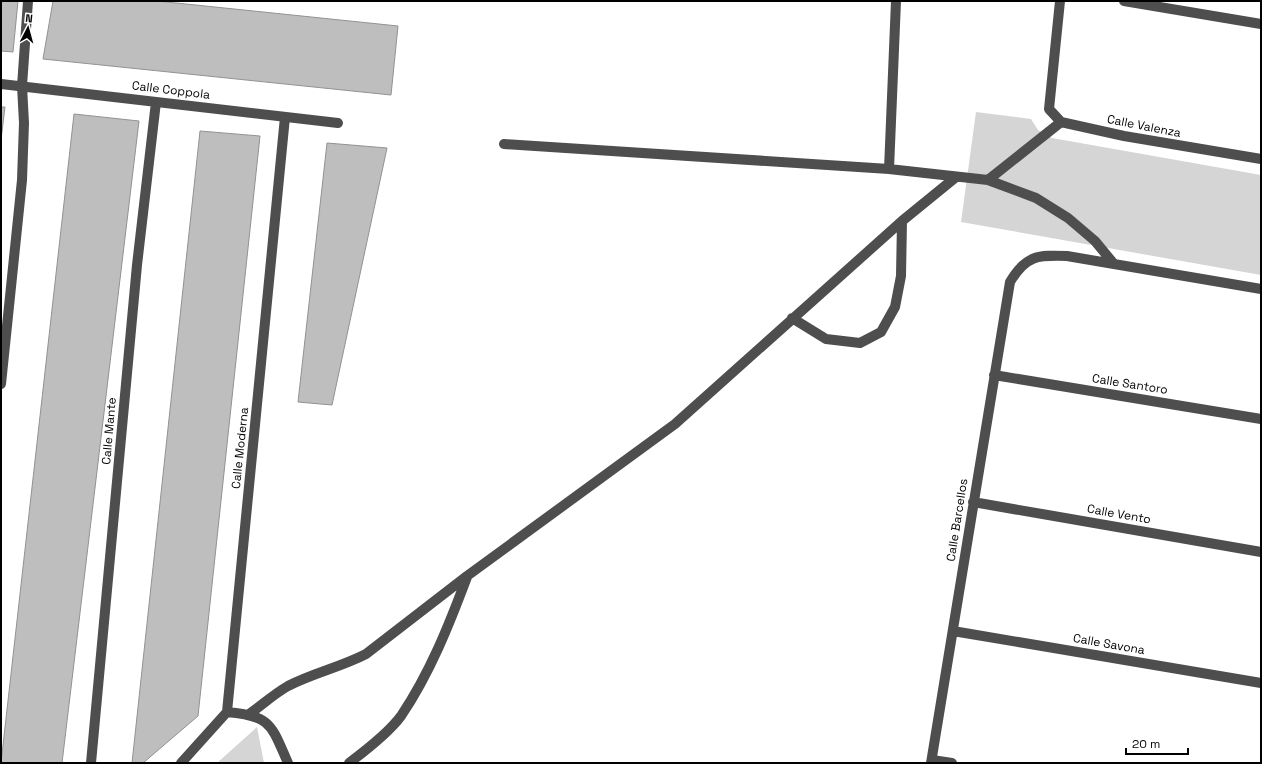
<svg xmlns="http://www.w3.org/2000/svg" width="1262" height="764" font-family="'Space Grotesk',sans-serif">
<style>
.green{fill:#d5d5d5}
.building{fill:#bebebe;stroke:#929292}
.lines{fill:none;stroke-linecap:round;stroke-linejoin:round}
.minor{stroke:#4e4e4e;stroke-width:10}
.labels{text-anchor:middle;stroke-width:3;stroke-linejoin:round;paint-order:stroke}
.street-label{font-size:12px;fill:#000;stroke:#fff}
</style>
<rect width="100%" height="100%" fill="#fff"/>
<path class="green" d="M976,112L1031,119L1038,130L1052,138L1261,175V275L961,222Z
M257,727L264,763H217Z"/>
<path class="building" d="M1,1H18L13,52L1,51Z
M53,1H157L398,26L391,95L43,59Z
M1,107H5L1,140Z
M74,114L139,121L62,763H1Z
M200,131L260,136L198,716L143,763H132Z
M327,143L387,148L332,405L298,402Z"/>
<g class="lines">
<path class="minor" d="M1060,1L1049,109L1061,122L1124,136L1261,159
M1124,1L1261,24
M1,84L338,123
M504,144L889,169L988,180L1036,198L1068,218L1095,241L1114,264
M889,169L896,1
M988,180L1061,122
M792,318L826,339L860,343L881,332L895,307L901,276L902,221
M994,375L1261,419
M1,384L22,180L24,123L22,86L28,1
M973,502L1261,552
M953,631L1261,683
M227,712C272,716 271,725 288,763
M249,714C262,705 274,694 288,686C313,673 341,667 366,654L467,576L675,424L902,221L956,177
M932,760L952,763
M91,763L137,265L156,102
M181,763L227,712L285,117
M349,763C365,751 390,731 401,716C430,673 449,625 467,577
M931,763L1010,282C1026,255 1038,255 1067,256L1261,289"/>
</g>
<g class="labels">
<g class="street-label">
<text transform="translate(171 90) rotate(7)" y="4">Calle Coppola</text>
<text transform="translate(1144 126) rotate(11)" y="4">Calle Valenza</text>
<text transform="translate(1130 384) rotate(9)" y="4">Calle Santoro</text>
<text transform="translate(109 431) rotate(-85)" y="4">Calle Mante</text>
<text transform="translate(240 448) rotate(-84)" y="4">Calle Moderna</text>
<text transform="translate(1119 514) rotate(10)" y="4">Calle Vento</text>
<text transform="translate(957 520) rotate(-81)" y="4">Calle Barcellos</text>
<text transform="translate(1109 644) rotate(10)" y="4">Calle Savona</text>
</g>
</g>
<rect width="1262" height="764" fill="none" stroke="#000000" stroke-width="4"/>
<g transform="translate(28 28) rotate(6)" stroke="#ffffff" stroke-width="3" paint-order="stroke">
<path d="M0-3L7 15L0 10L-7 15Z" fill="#000000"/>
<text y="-6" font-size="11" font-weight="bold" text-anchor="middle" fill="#000000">N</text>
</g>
<path d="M1126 748v6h62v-6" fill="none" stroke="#000000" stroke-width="2"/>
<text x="1132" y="748" font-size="12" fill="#000000" stroke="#ffffff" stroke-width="3" paint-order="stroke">20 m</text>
</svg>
